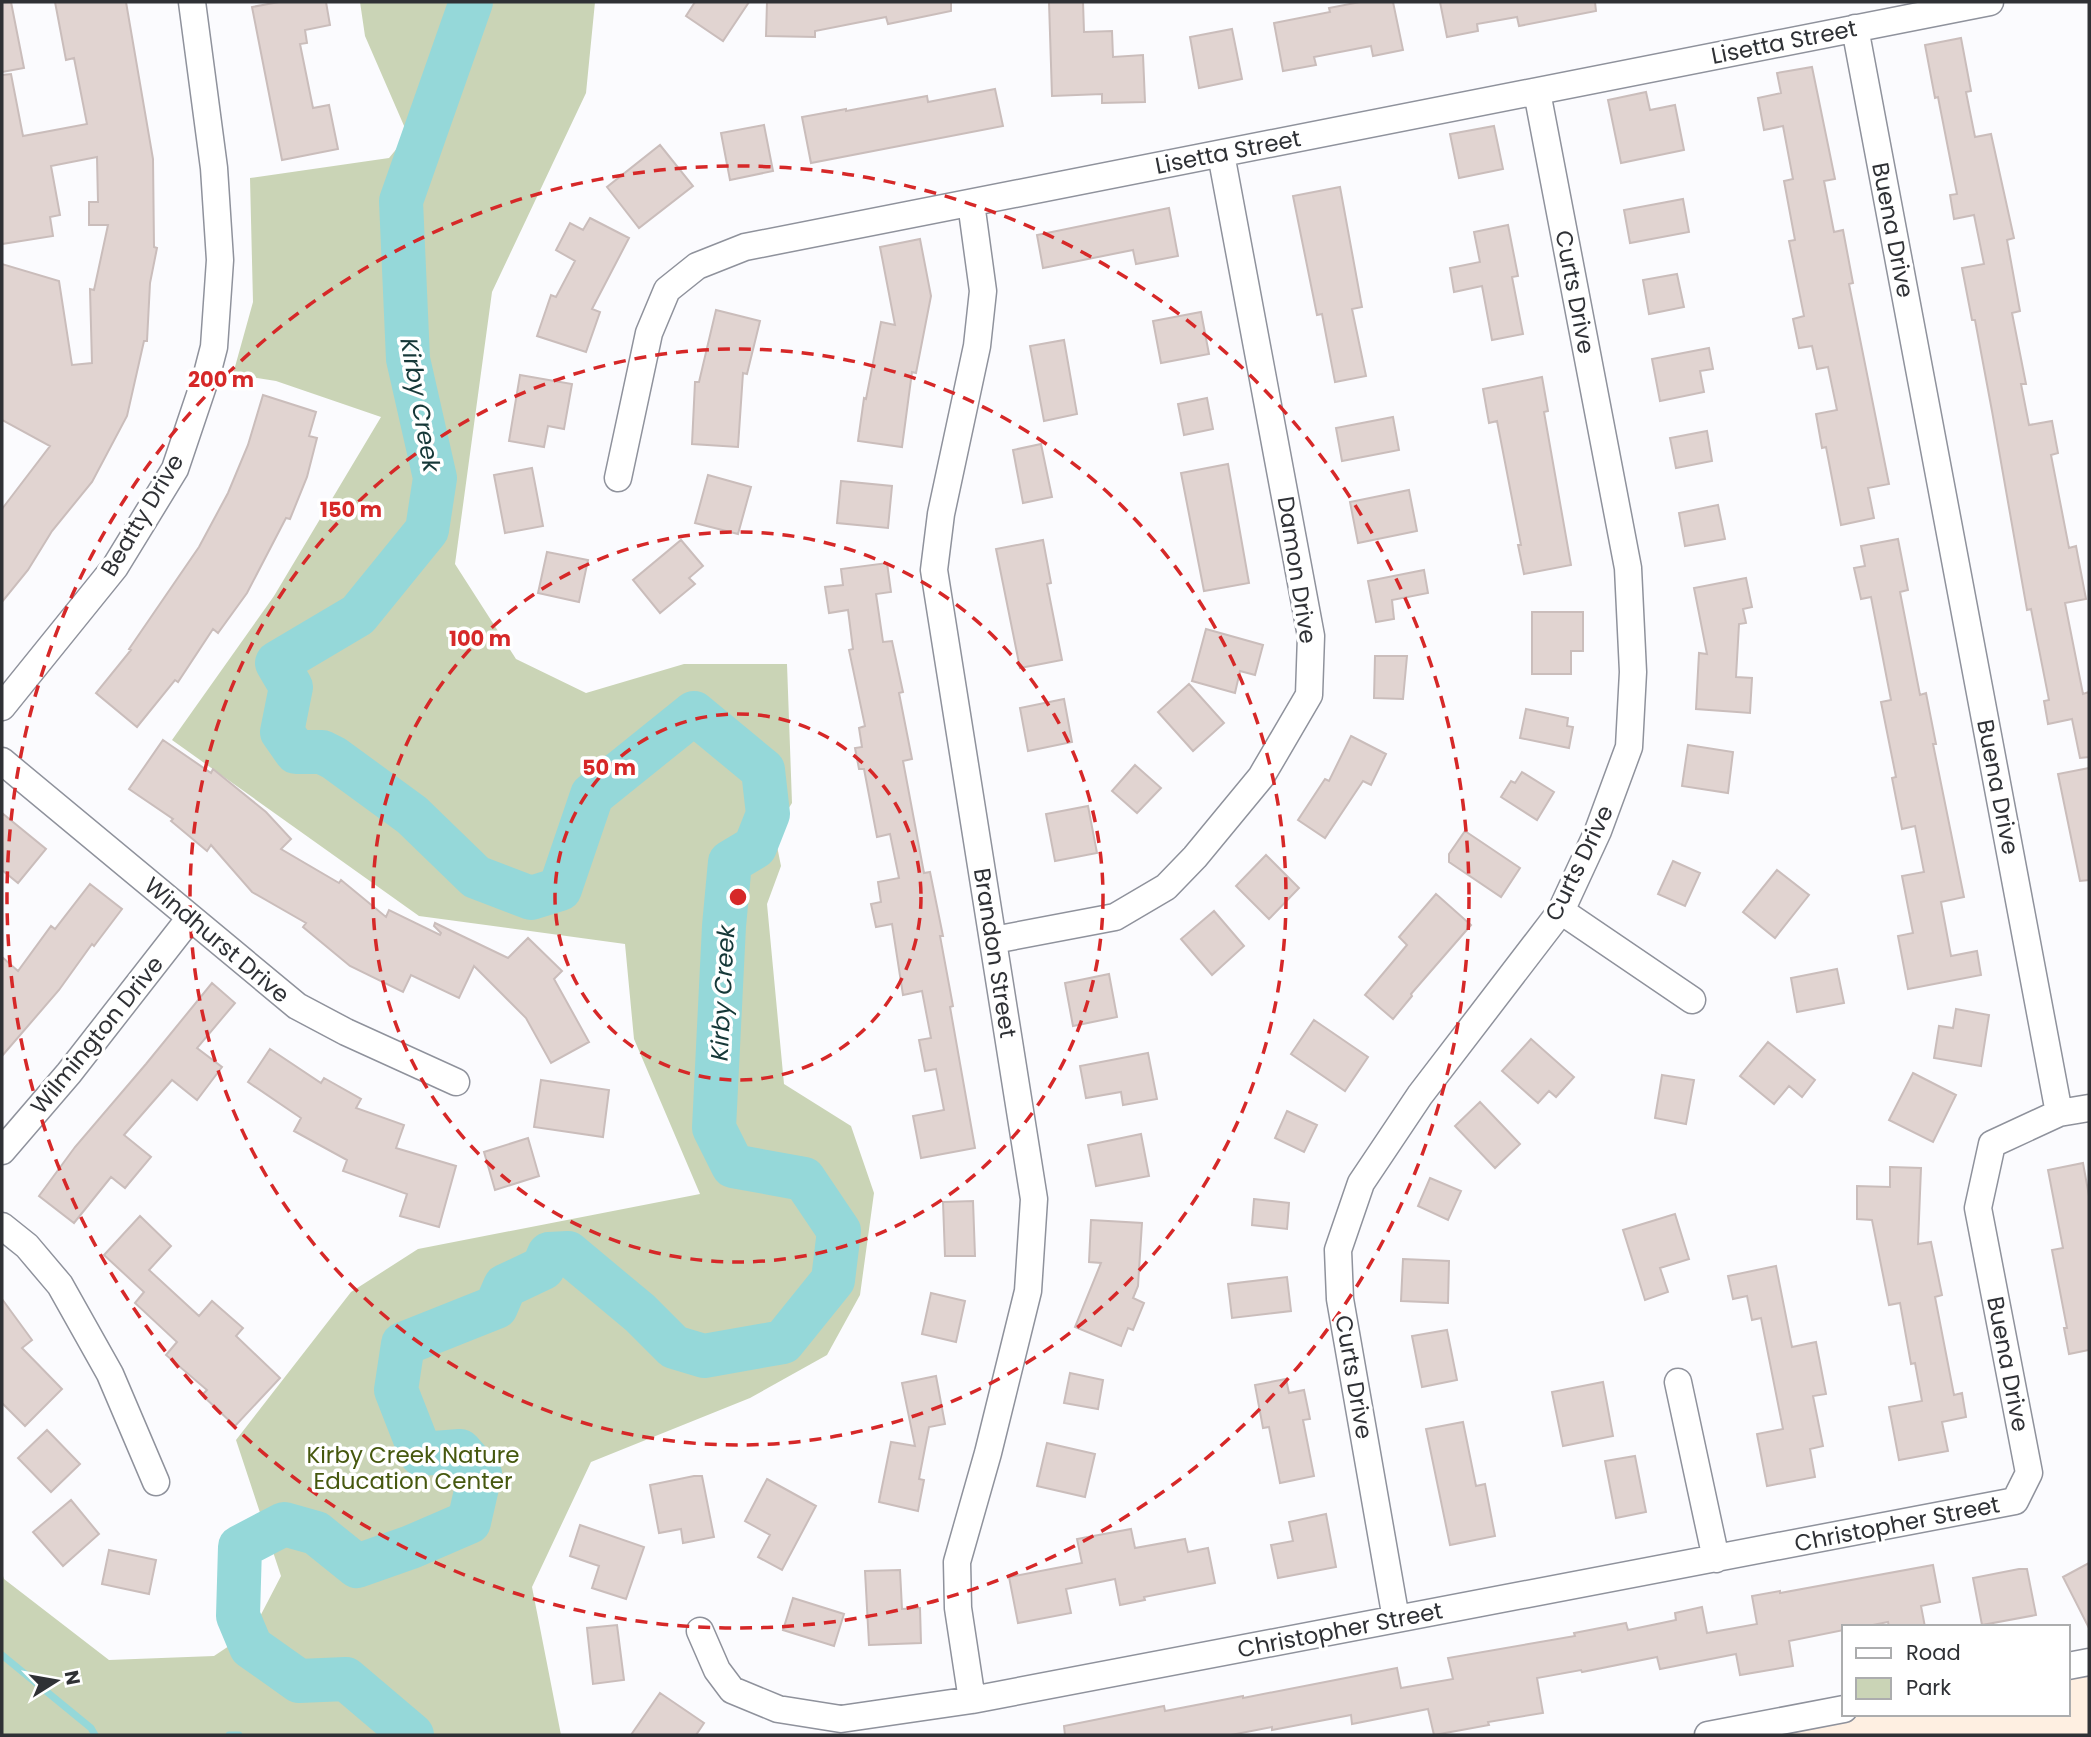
<svg xmlns="http://www.w3.org/2000/svg" width="2091" height="1737" font-family="Poppins,sans-serif">
<style>
.education{fill:#feefe1}
.green{fill:#cad4b6}
.lines{fill:none;stroke-linecap:round;stroke-linejoin:round}
.stream{stroke:#95d8d9;stroke-width:7}
.river{stroke:#95d8d9;stroke-width:44}
.building{fill:#e1d4d1;stroke:#cabdbb;stroke-width:2}
.minor-casing{stroke:#8f929c;stroke-width:29}
.minor{stroke:#fff;stroke-width:26}
.ring{fill:none;stroke:#d62828;stroke-width:3.5;stroke-dasharray:12 9}
.labels{text-anchor:middle;stroke-width:7;stroke-linejoin:round;paint-order:stroke}
.street-label{font-size:23px;fill:#2f3135;stroke:#fff}
.park-label{font-size:23px;fill:#46580f;stroke:#fff}
.water-label{font-size:24px;font-style:italic;fill:#163838;stroke:#fff}
.centre{fill:#d62828;stroke:#fff;stroke-width:3.5}
.ring-label{font-size:21px;text-anchor:middle;font-weight:bold;fill:#d62828;stroke:#fff;stroke-width:7;stroke-linejoin:round;paint-order:stroke}
</style>
<rect width="100%" height="100%" fill="#fbfbfe"/>
<path class="education" d="M2089,1651V1735H1683L1793,1714H2068V1656Z"/>
<path class="green" d="M360,2H595L586,93L492,292L455,564L516,659L586,693L684,664H787L792,803L774,831L781,866L767,904L784,1084L851,1126L874,1193L860,1295L827,1355L750,1398L591,1462L532,1587L561,1735H2V1573L4,1579L109,1660L214,1656L253,1630L281,1576L236,1440L351,1292L418,1249L700,1194L634,1039L625,944L419,916L172,740L274,596L381,417L276,381L233,374L253,302L250,178L389,158L408,135L365,36Z"/>
<g class="lines">
<path class="stream" d="M2,1655L91,1728L95,1735
M229,1735H239"/>
<path class="river" d="M412,1735L346,1679L299,1681L251,1647L238,1616L240,1547L284,1524L316,1533L357,1566L411,1547L469,1522L480,1474L460,1451L421,1454L396,1390L403,1344L496,1307L505,1286L543,1268L549,1254L568,1253L640,1313L674,1347L704,1356L783,1342L833,1280L839,1231L804,1179L733,1166L714,1128L724,926L730,862L755,847L768,814L763,770L694,713L592,795L560,889L531,898L476,877L412,815L334,758L322,752H296L282,732L291,687L277,663L358,615L427,530L435,478L408,359L401,201L471,2"/>
</g>
<path class="building" d="M11,2L24,68L2,72V3Z
M55,2H126L153,159L154,247L157,248L150,283L147,341H144L127,416L92,482L52,531L28,570L2,602V509L50,446L2,420V264L59,281L72,365L92,363L90,289L94,290L108,225H89V202H98L97,157L51,166L60,215L50,217L53,236L2,244V75L11,74L23,136L87,124L74,58L66,60Z
M279,2H326L330,25L305,30L307,43L300,44L313,108L329,105L338,149L282,160L252,7Z
M695,2H749L723,41L686,16Z
M767,2H951V11L888,24L886,17L815,31V37L766,36Z
M1049,2H1083L1084,32L1112,31L1113,57L1143,55L1145,102L1102,103V94L1052,96Z
M1360,2H1393L1403,50L1373,56L1371,46L1314,57L1316,65L1283,71L1274,23L1330,12L1329,8Z
M1440,2H1595L1596,11L1519,26L1517,17L1477,24L1478,31L1447,37Z
M1232,29L1242,79L1199,88L1190,37Z
M1961,38L1971,91L1966,92L1975,137L1991,134L2014,238L2007,240L2020,311L2012,313L2026,384H2021L2029,425L2052,421L2058,453L2051,455L2069,548L2076,546L2086,599L2065,603L2083,694L2089,692V757L2080,758L2072,719L2048,724L2044,701L2049,700L2031,609L2027,610L1992,411L1975,320H1972L1962,268L1984,264L1974,215L1954,219L1950,195L1957,194L1938,97L1935,98L1925,45Z
M1812,67L1835,179L1824,181L1834,232L1843,230L1853,283L1849,284L1889,484L1868,488L1874,518L1841,525L1826,447L1822,448L1816,414L1837,410L1828,367L1817,369L1812,346L1799,348L1793,319L1804,316L1789,241L1795,240L1784,181L1793,179L1783,126L1764,130L1758,98L1781,93L1777,73Z
M995,89L1003,126L811,163L802,117L846,109V111L927,96L928,102Z
M1646,92L1650,110L1675,105L1684,150L1621,163L1608,100Z
M764,125L773,171L730,180L721,133Z
M1494,126L1503,169L1459,178L1450,134Z
M660,145L693,186L639,228L607,187Z
M1340,187L1362,307L1352,309L1366,376L1335,382L1322,314L1317,315L1293,196Z
M1683,199L1689,232L1630,243L1624,210Z
M1169,208L1178,256L1136,264L1133,250L1043,268L1037,235Z
M590,218L629,238L592,309L600,312L586,352L537,336L551,295L556,297L575,261L556,250L570,223L583,230Z
M1508,225L1518,276L1512,277L1523,334L1492,340L1482,286L1454,292L1450,268L1480,262L1474,232Z
M920,239L931,296L916,373L912,372L902,447L858,441L864,398L866,399L881,322L895,325L880,247Z
M1677,274L1684,307L1649,314L1643,280Z
M716,310L760,321L747,374L743,373L738,447L692,444L695,382H699Z
M1201,312L1209,354L1161,363L1153,321Z
M1064,340L1077,414L1044,421L1030,346Z
M1709,348L1713,369L1700,371L1704,392L1660,401L1652,359Z
M520,375L572,384L564,429L548,426L544,447L509,441Z
M1542,377L1548,411L1544,412L1571,565L1524,574L1518,545H1521L1497,421L1489,423L1483,389Z
M263,395L316,412L309,436L317,438L307,477L290,519L286,518L247,593L218,633L213,629L178,682L175,680L137,727L96,693L131,650L129,649L199,547L228,493L248,445Z
M1207,398L1213,429L1184,435L1178,404Z
M1393,417L1399,450L1342,461L1336,428Z
M1707,431L1712,461L1676,468L1670,438Z
M1041,444L1052,497L1023,503L1013,450Z
M1228,464L1249,583L1204,591L1181,473Z
M532,468L543,526L505,533L494,475Z
M708,475L751,487L738,534L695,523Z
M841,481L892,486L888,528L837,523Z
M1409,490L1417,531L1358,543L1350,502Z
M1718,505L1725,539L1685,546L1679,513Z
M1898,539L1908,590L1900,592L1920,695L1926,693L1936,744H1933L1964,897L1941,902L1951,956L1977,951L1981,975L1908,989L1898,936L1913,933L1902,876L1924,872L1915,826L1902,829L1892,778L1896,777L1881,702L1891,700L1871,597L1861,599L1854,568L1865,566L1861,546Z
M681,540L703,566L689,578L695,584L660,613L633,580Z
M1043,540L1051,583L1047,584L1062,660L1020,668L996,549Z
M547,552L588,560L579,602L538,593Z
M887,563L891,592L876,594L883,642L892,641L903,692L899,693L912,759L903,761L924,873L930,872L943,936H940L953,1006L950,1007L975,1148L921,1158L913,1116L944,1110L936,1069L925,1071L919,1040L931,1038L922,991L903,995L892,924L876,927L871,904L881,902L878,882L899,878L890,834L877,837L864,769H859L855,748L862,747L859,728L865,726L849,650L853,649L848,610L829,613L825,587L843,585L841,569Z
M1424,570L1428,593L1392,600L1394,619L1376,622L1368,581Z
M1746,578L1752,607L1743,609L1746,623L1739,624L1736,677L1752,678L1750,713L1696,709L1699,653L1707,654L1694,588Z
M1532,612H1583V651H1571V674H1532Z
M1206,629L1263,645L1255,675L1240,671L1235,693L1192,681Z
M1375,656H1407L1403,699L1374,698Z
M1189,684L1224,723L1193,751L1158,712Z
M1064,699L1072,742L1028,751L1020,708Z
M1526,709L1568,718L1567,726L1573,727L1569,748L1520,738Z
M1351,736L1386,754L1371,785L1363,781L1325,838L1298,820L1325,779L1329,781Z
M163,740L211,773L213,769L266,812L291,839L281,849L339,883L341,880L386,917L389,910L440,935L441,933L434,926L435,923L508,958L528,938L562,971L554,979L589,1042L551,1063L526,1018L474,966L459,998L411,975L403,992L350,966L303,927L306,923L252,892L211,845L207,851L171,821L173,819L129,789Z
M1688,745L1733,752L1728,793L1682,786Z
M1135,765L1161,788L1137,813L1112,791Z
M2089,768V880L2080,881L2058,774Z
M1522,772L1554,792L1537,820L1501,797L1511,781L1515,783Z
M1088,806L1097,853L1055,861L1046,814Z
M2,813L46,849L18,883L2,870Z
M1465,831L1520,868L1501,897L1449,862V854Z
M1266,855L1299,888L1269,919L1236,886Z
M1673,861L1700,873L1685,906L1658,894Z
M1777,870L1809,895L1775,938L1743,912Z
M90,884L122,909L94,946L92,944L59,990L2,1056V957L18,971L51,926L55,929Z
M1436,894L1471,925L1411,994L1412,996L1393,1019L1365,995L1407,945L1399,937Z
M1214,911L1244,946L1212,975L1181,939Z
M1837,969L1844,1003L1797,1012L1791,978Z
M1109,974L1117,1017L1073,1026L1065,983Z
M212,983L235,1003L197,1048L222,1067L197,1100L172,1080L124,1135L151,1157L125,1188L111,1177L74,1223L39,1196L75,1147L146,1064Z
M1956,1009L1989,1015L1981,1066L1934,1058L1939,1026L1953,1028Z
M1314,1020L1368,1057L1345,1091L1291,1054Z
M1531,1039L1574,1077L1556,1097L1549,1091L1538,1103L1502,1071Z
M1768,1042L1815,1080L1802,1097L1789,1086L1774,1104L1740,1076Z
M270,1049L321,1083L324,1078L361,1099L356,1108L404,1125L396,1148L456,1166L439,1227L400,1216L407,1194L343,1171L347,1160L294,1131L301,1118L248,1082Z
M1148,1053L1157,1099L1123,1105L1121,1092L1086,1098L1080,1066Z
M1913,1073L1956,1095L1933,1142L1889,1120Z
M1662,1075L1694,1080L1686,1124L1655,1118Z
M541,1080L609,1090L603,1137L534,1127Z
M1480,1102L1520,1144L1495,1168L1455,1126Z
M1287,1111L1317,1125L1304,1152L1275,1138Z
M1141,1134L1149,1176L1096,1186L1088,1145Z
M528,1138L539,1176L495,1190L484,1152Z
M2083,1163L2089,1196V1350L2069,1354L2064,1328H2067L2052,1250L2063,1248L2048,1170Z
M1890,1167L1921,1168L1918,1244L1931,1242L1942,1295L1935,1297L1954,1395L1962,1393L1966,1417L1942,1422L1948,1451L1899,1460L1889,1407L1922,1401L1915,1363L1911,1364L1900,1303L1889,1305L1872,1220L1857,1219V1186L1890,1187Z
M1430,1178L1461,1191L1448,1220L1418,1206Z
M1254,1199L1289,1203L1287,1229L1252,1225Z
M973,1201L975,1256H945L943,1202Z
M1675,1214L1689,1259L1660,1268L1668,1292L1645,1300L1623,1230Z
M140,1216L171,1246L149,1270L199,1316L212,1301L243,1328L236,1336L280,1378L235,1426L202,1395L207,1390L166,1355L177,1342L135,1303L144,1292L104,1255Z
M1091,1220L1142,1223L1138,1286L1133,1298L1144,1303L1133,1330L1128,1328L1121,1346L1075,1327L1101,1263L1089,1262Z
M1403,1259L1449,1261L1448,1303L1401,1301Z
M1776,1266L1792,1347L1816,1342L1826,1394L1813,1396L1823,1446L1810,1449L1815,1477L1767,1486L1757,1434L1783,1429L1761,1318L1752,1320L1747,1296L1733,1299L1728,1276Z
M1287,1277L1291,1311L1232,1318L1228,1284Z
M931,1293L965,1301L956,1342L922,1334Z
M2,1299L32,1340L22,1348L62,1389L25,1426L2,1403Z
M1447,1330L1457,1380L1422,1387L1412,1336Z
M1070,1373L1103,1380L1098,1409L1064,1403Z
M936,1376L945,1424L929,1427L919,1479L924,1480L918,1511L879,1502L891,1442L915,1446L902,1383Z
M1286,1379L1289,1393L1304,1390L1310,1419L1303,1420L1314,1476L1280,1483L1269,1427L1263,1428L1255,1385Z
M1603,1382L1613,1436L1563,1446L1552,1392Z
M1463,1422L1476,1486L1485,1484L1495,1536L1450,1545L1426,1429Z
M47,1430L80,1464L51,1492L18,1458Z
M1047,1443L1095,1454L1085,1497L1037,1486Z
M1635,1456L1646,1512L1616,1518L1605,1461Z
M694,1476H702L714,1537L683,1543L681,1529L659,1533L650,1485Z
M767,1479L816,1506L782,1570L758,1557L770,1535L745,1521Z
M71,1500L99,1534L63,1566L33,1532Z
M1326,1514L1336,1567L1278,1578L1271,1545L1293,1541L1289,1522Z
M580,1525L644,1547L626,1599L592,1588L599,1566L570,1556Z
M1131,1529L1135,1548L1185,1539L1188,1552L1208,1548L1215,1583L1144,1597L1145,1600L1120,1605L1115,1579L1066,1589L1071,1613L1018,1623L1009,1577L1082,1563L1077,1539Z
M109,1550L156,1560L149,1594L102,1584Z
M2089,1563V1628L2063,1577Z
M1933,1565L1940,1602L1921,1606L1925,1627H1889L1888,1622L1863,1627H1844V1630L1789,1641L1793,1666L1740,1675L1736,1654L1660,1669L1657,1657L1582,1672L1581,1670L1537,1678L1543,1713L1488,1722L1489,1725L1434,1735L1428,1709L1352,1724L1351,1715L1272,1730V1727L1231,1735H1065L1064,1726L1164,1706L1165,1711L1243,1696V1698L1397,1668L1401,1688L1453,1679L1448,1658L1575,1636L1574,1633L1626,1623L1628,1630L1676,1620L1675,1613L1702,1607L1707,1633L1757,1624L1752,1596L1780,1591V1593Z
M2019,1569H2027L2036,1615L1982,1625L1973,1578Z
M900,1570L902,1609L920,1608L921,1643L869,1645L865,1571Z
M793,1598L844,1614L834,1646L783,1630Z
M617,1625L624,1680L593,1684L587,1628Z
M660,1693L704,1723L696,1735H631Z"/>
<g class="lines">
<defs>
<path id="minor" d="M1855,28L2059,1113
M971,203L983,291L977,346L941,514L934,570L1034,1199L1028,1291L988,1453L957,1562L958,1608L972,1700
M618,478L649,333L667,290L697,266L745,247L1990,2
M2,707L115,567L175,469L207,374L214,347L220,260L214,168L192,2
M2,761L297,1006L346,1032L456,1082
M1561,911L1692,1000
M994,940L1115,917L1166,887L1195,857L1261,777L1309,695L1311,636L1221,154
M2,1151L69,1073L190,918
M2,1226L27,1246L60,1285L110,1374L156,1482
M1678,1382L1716,1559
M1396,1619L1340,1299L1338,1250L1361,1183L1420,1095L1561,911L1598,831L1629,747L1633,672L1628,568L1537,92
M700,1631L717,1670L732,1690L778,1709L841,1719L972,1700L2015,1501L2029,1473L1978,1208L1992,1144L2059,1113L2089,1108
M2068,1666L2089,1662
M1708,1735L1844,1709"/>
</defs>
<use href="#minor" class="minor-casing"/>
<use href="#minor" class="minor"/>
</g>
<g class="ring">
<circle cx="738" cy="897" r="183"/>
<circle cx="738" cy="897" r="365"/>
<circle cx="738" cy="897" r="548"/>
<circle cx="738" cy="897" r="731"/>
</g>
<g class="labels">
<g class="street-label">
<text transform="translate(1784 42) rotate(-11)" y="8">Lisetta Street</text>
<text transform="translate(1228 152) rotate(-11)" y="8">Lisetta Street</text>
<text transform="translate(1893 230) rotate(79)" y="8">Buena Drive</text>
<text transform="translate(1575 292) rotate(79)" y="8">Curts Drive</text>
<text transform="translate(142 515) rotate(-59)" y="8">Beatty Drive</text>
<text transform="translate(1297 570) rotate(81)" y="8">Damon Drive</text>
<text transform="translate(1998 787) rotate(79)" y="8">Buena Drive</text>
<text transform="translate(1579 863) rotate(-64)" y="8">Curts Drive</text>
<text transform="translate(217 940) rotate(40)" y="8">Windhurst Drive</text>
<text transform="translate(995 953) rotate(81)" y="8">Brandon Street</text>
<text transform="translate(97 1035) rotate(-51)" y="8">Wilmington Drive</text>
<text transform="translate(2008 1364) rotate(79)" y="8">Buena Drive</text>
<text transform="translate(1354 1377) rotate(80)" y="8">Curts Drive</text>
<text transform="translate(1897 1524) rotate(-11)" y="8">Christopher Street</text>
<text transform="translate(1340 1630) rotate(-11)" y="8">Christopher Street</text>
</g>
<g class="park-label">
<text x="413" y="1463">Kirby Creek Nature<tspan x="413" dy="26">Education Center</tspan></text>
</g>
<g class="water-label">
<text transform="translate(420 405) rotate(80)" y="8">Kirby Creek</text>
<text transform="translate(723 993) rotate(-87)" y="8">Kirby Creek</text>
</g>
</g>
<circle cx="738" cy="897" r="10" class="centre"/>
<g class="ring-label">
<text x="221" y="387">200 m</text>
<text x="351" y="517">150 m</text>
<text x="480" y="646">100 m</text>
<text x="609" y="775">50 m</text>
</g>
<rect width="2091" height="1737" fill="none" stroke="#2f3135" stroke-width="7"/>
<rect x="1842" y="1625" width="228" height="91" fill="#ffffff" stroke="#acadae" stroke-width="2"/>
<rect x="1856" y="1648" width="35" height="10" fill="#ffffff" stroke="#acadae" stroke-width="2"/>
<text x="1906" y="1660" font-size="21" fill="#2f3135">Road</text>
<rect x="1856" y="1678" width="35" height="21" fill="#cad4b6" stroke="#acadae" stroke-width="2"/>
<text x="1906" y="1695" font-size="21" fill="#2f3135">Park</text>
<g transform="translate(56 1681) rotate(79)" stroke="#ffffff" stroke-width="5" paint-order="stroke">
<path d="M0-5L12 26L0 18L-12 26Z" fill="#2f3135"/>
<text y="-10" font-size="19" font-weight="bold" text-anchor="middle" fill="#2f3135">N</text>
</g>
</svg>
